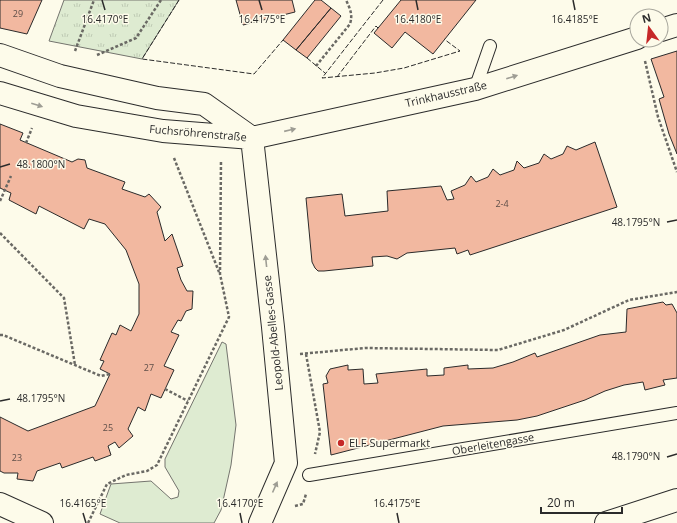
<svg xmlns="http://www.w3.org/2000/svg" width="677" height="523" font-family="'Open Sans',sans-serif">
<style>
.grass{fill:#deebd1;stroke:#74746e}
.park{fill:url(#park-tufts);stroke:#74746e}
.building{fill:#f2b8a0;stroke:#2b2b2b}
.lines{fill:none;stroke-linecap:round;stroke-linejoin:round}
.lane-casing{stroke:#2b2b2b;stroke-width:14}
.street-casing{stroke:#2b2b2b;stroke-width:24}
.secondary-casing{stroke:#2b2b2b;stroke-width:24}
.path{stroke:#6a6964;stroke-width:2.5;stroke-dasharray:3 2;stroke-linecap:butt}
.lane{stroke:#fdfbea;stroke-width:12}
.street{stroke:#fdfbea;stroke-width:22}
.secondary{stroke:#fdfbea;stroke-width:22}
.fence{stroke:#2b2b2b;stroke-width:1;stroke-dasharray:5 2;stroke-linecap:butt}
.oneway{fill:#9e9d94}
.ticks{fill:none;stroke:#2b2b2b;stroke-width:1.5}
.poi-dot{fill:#c62828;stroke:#fdfbea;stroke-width:1.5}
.labels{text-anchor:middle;stroke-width:3;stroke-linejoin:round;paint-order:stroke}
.number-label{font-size:9px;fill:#5d4e48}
.street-label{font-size:11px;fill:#2b2b2b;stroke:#fdfbea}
.poi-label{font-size:11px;fill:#2b2b2b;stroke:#fdfbea;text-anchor:start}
.ticks-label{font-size:10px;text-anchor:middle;fill:#2b2b2b;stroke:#fdfbea;stroke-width:3;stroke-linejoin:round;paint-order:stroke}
</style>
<defs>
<pattern id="park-tufts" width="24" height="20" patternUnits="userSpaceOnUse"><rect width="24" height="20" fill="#deebd1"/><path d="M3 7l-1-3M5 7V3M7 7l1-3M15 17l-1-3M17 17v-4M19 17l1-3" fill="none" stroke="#bfcab4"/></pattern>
</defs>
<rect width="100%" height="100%" fill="#fdfbea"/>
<path class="grass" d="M222,342L226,344L236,425L231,465L221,510L214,523H120L100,514L111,484L151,481L171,499L178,497L179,491L165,467V459Z"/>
<path class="park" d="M64,0H179L142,59L49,41Z"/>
<path class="building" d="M0,0H42L27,34L0,28Z
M236,0H292L295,12L243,25Z
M315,0H321L331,8L296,50L283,40Z
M401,0H476L433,54L405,32L392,48L374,33Z
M331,8L341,16L307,58L296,50Z
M677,51V154L669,134L659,99L664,97L651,59Z
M0,124L23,133L20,140L72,162L78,159L85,160L87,168L125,182L122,189L145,197L149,194L161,207L157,212L165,241L172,234L183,266L177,268L181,280L187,291H193L192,309L186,311L181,321L178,320L171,332L179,335L164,366L174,370L161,398L151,394L145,411L138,407L128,429L133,436L119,448L115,442L108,446L111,455L95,461L93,457L62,468L60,463L37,471L33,481L17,479L18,473H4L0,471V417L28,431L95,406L110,374L100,369L104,361L100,360L112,333L116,335L120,325L131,331L139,314V284L126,250L105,224L89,219L84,229L39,206L36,214L9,200L11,193L0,188Z
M595,142L617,207L470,255L468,250L457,254L455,248L407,253L397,259L387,256L372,257L373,266L324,271H318L315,268L312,262L306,198L342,194L345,216L388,211L387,191L441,186L447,200L454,199L451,191L465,185L471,176L476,182L488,177L493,169L500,175L514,170L517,161L524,168L539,163L544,154L551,159L563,154L567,146L576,150Z
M663,302L666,305L672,304L677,313V378L663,380L665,385L645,390L643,382L624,385L605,391L585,400L537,416L517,420L443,426L331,455L323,384L328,383L326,376L330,369L348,365V370L363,369L364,384L378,383L376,374L427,369V376L444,375V368L468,365V369L493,368L513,362L535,353L537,357L600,335L626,332L627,309Z"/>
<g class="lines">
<defs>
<path id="lane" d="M475,89L490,46
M309,475L677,413"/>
<path id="street" d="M661,30L677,25
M0,55L60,76L157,98L204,104L252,138
M0,93L76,116L163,131L252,138L475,89L637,38
M252,138L273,327L286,463L260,523
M0,504L42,523"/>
<path id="secondary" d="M606,523L677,500"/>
</defs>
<use href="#lane" class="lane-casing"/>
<use href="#street" class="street-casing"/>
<use href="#secondary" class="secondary-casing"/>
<path class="path" d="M75,51L94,0
M97,55L136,38L161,0
M645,61L658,117L677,172
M316,66L350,24C353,14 350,9 346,0
M26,143L32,128
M174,158L219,272
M0,201L11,176
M0,233L64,298L75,365
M0,335H3L101,376L110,374
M300,354L365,348L498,350L564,330L629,300L677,292
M306,354L320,432L315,454
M165,389L188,401
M295,506L303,504L306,494
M88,523L107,484L126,475L147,471L157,465L229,317L220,274L221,160"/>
<use href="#lane" class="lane"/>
<use href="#street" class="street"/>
<use href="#secondary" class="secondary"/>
<path class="fence" d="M179,0L142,59L254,74L283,40
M383,0L322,78L375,73L404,68L460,51L444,39
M307,58L325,73
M337,77L376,26L378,28"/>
</g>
<defs><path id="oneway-solid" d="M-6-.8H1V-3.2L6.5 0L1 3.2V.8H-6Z"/></defs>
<g class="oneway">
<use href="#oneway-solid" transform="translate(512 77) rotate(-17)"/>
<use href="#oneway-solid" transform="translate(37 105) rotate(17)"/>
<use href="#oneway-solid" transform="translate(290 130) rotate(-13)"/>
<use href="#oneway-solid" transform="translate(266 261) rotate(-96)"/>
<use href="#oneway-solid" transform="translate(275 487) rotate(-66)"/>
</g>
<path class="ticks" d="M102,0L105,10M259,0L262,10M416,0L418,10M573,0L575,10M0,167L10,164M667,222L677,220M0,401L10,399M667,457L677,454M83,513L86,523M240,513L242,523M397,513L399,523"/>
<circle class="poi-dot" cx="341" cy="443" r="4"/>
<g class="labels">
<g class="number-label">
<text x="18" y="17">29</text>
<text x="502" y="207">2-4</text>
<text x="149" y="371">27</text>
<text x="108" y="431">25</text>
<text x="17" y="461">23</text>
</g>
<g class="street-label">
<text transform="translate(446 94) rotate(-13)" y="4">Trinkhausstraße</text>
<text transform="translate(198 133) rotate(5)" y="4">Fuchsröhrenstraße</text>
<text transform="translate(273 333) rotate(-96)" y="4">Leopold-Abelles-Gasse</text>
<text transform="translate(493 444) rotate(-10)" y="4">Oberleitengasse</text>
</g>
<g class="poi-label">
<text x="349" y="447">ELF Supermarkt</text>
</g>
</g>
<g class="ticks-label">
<text x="262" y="23">16.4175°E</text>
<text x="418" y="23">16.4180°E</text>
<text x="575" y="23">16.4185°E</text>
<text x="105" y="23">16.4170°E</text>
<text x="41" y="168">48.1800°N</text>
<text x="636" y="226">48.1795°N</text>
<text x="41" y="402">48.1795°N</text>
<text x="636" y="460">48.1790°N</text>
<text x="83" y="507">16.4165°E</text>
<text x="240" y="507">16.4170°E</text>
<text x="397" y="507">16.4175°E</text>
</g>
<g transform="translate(649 28) rotate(345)"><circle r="19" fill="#fdfbea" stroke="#a9a89e"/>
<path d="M0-3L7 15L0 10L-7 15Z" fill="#c62828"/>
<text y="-6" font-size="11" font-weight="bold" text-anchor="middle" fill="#2b2b2b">N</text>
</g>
<path d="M541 507v6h81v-6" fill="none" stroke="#2b2b2b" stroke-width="2"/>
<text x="547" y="507" font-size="12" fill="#2b2b2b" stroke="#fdfbea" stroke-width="3" paint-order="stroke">20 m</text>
</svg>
